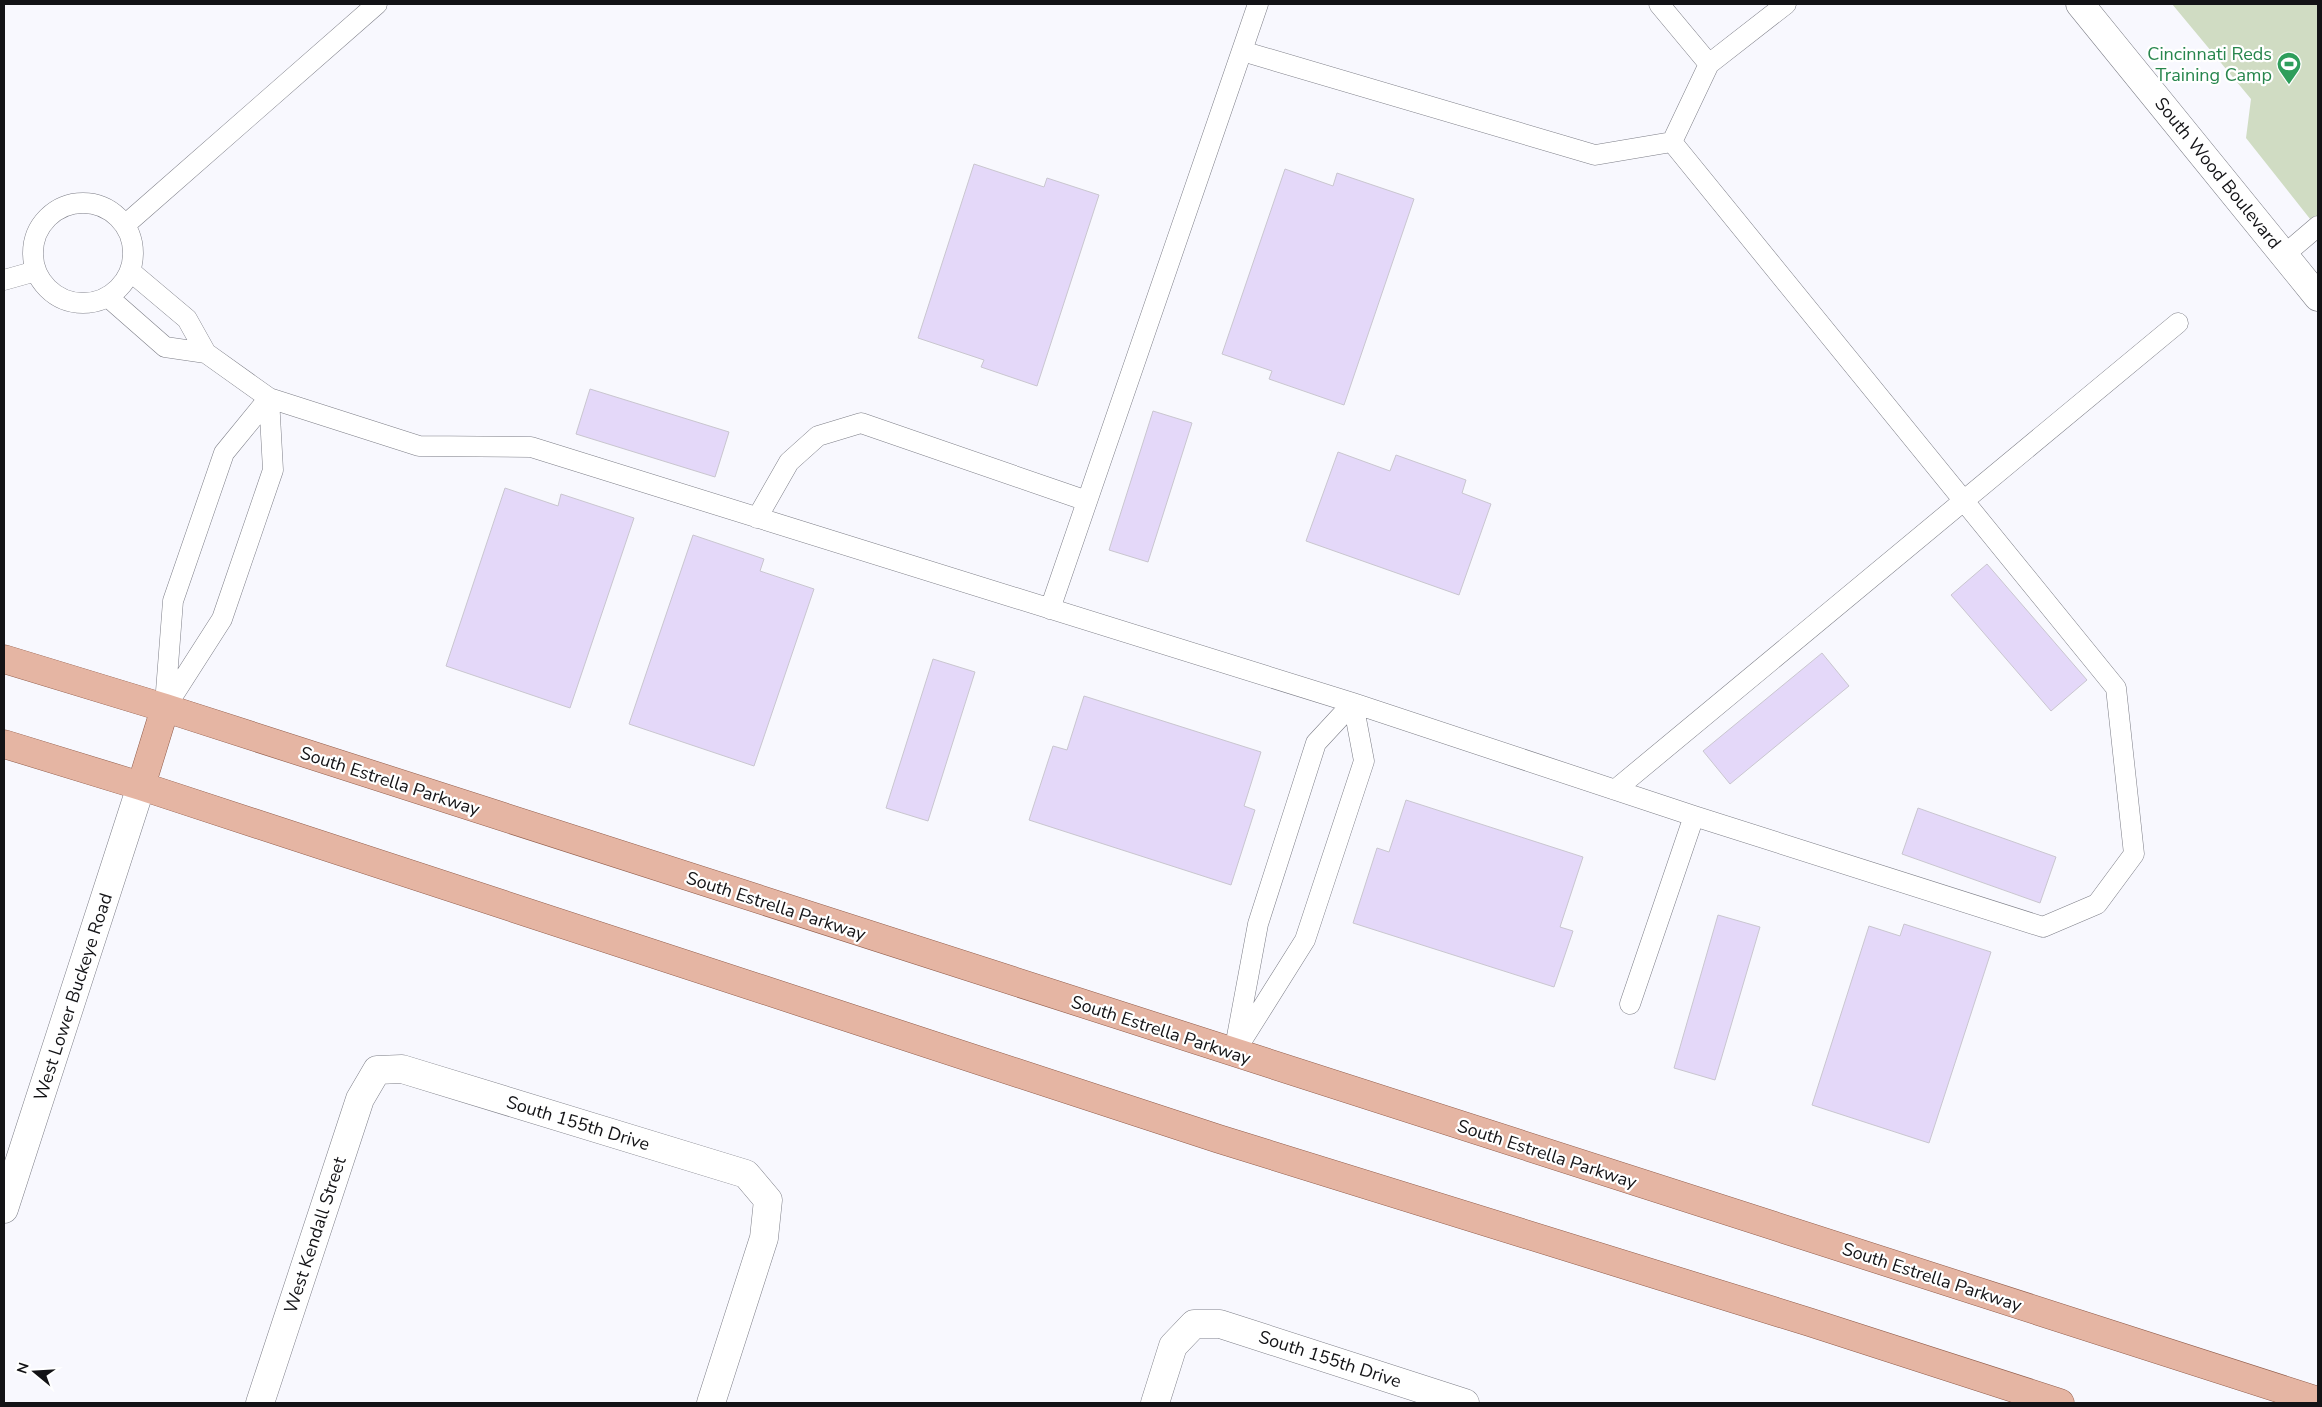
<svg xmlns="http://www.w3.org/2000/svg" width="2322" height="1407" font-family="'Nunito Sans',sans-serif">
<style>
.green{fill:#d0dcc3}
.building{fill:#e4d8f9;stroke:#c9c6cf}
.lines{fill:none;stroke-linecap:round;stroke-linejoin:round}
.service-casing{stroke:#7d7e87;stroke-width:21}
.minor-casing{stroke:#7d7e87;stroke-width:29}
.tertiary-casing{stroke:#7d7e87;stroke-width:29}
.primary-casing{stroke:#905c4a;stroke-width:29}
.service{stroke:#fff;stroke-width:20}
.minor{stroke:#fff;stroke-width:28}
.tertiary{stroke:#fff;stroke-width:28}
.primary{stroke:#e5b5a3;stroke-width:28}
.labels{text-anchor:middle;stroke-width:4.5;stroke-linejoin:round;paint-order:stroke}
.leisure-label{font-size:18px;fill:#27864d;stroke:#fff;text-anchor:end}
.street-label{font-size:18px;fill:#131316;stroke:#fff}
</style>
<rect width="100%" height="100%" fill="#f8f8fe"/>
<path class="green" d="M2172,4H2318V229L2246,138L2251,99Z"/>
<path class="building" d="M974,164L1044,187L1047,178L1099,195L1037,386L981,367L984,360L918,338Z
M1285,169L1333,186L1337,173L1414,199L1344,405L1269,379L1272,371L1222,354Z
M590,389L729,432L715,477L576,434Z
M1153,411L1192,423L1148,562L1109,550Z
M1338,452L1390,471L1396,455L1466,480L1462,493L1491,504L1459,595L1306,541Z
M505,488L558,506L561,494L634,518L570,708L446,666Z
M693,535L764,559L760,571L814,589L754,766L629,724Z
M1987,564L2087,680L2051,711L1951,595Z
M1822,653L1849,686L1730,784L1703,751Z
M933,659L975,672L928,821L886,808Z
M1084,696L1261,752L1244,806L1255,810L1231,885L1029,820L1053,746L1067,750Z
M1406,800L1583,857L1560,927L1573,931L1554,987L1353,923L1377,848L1389,852Z
M1918,808L2056,857L2040,903L1902,854Z
M1718,915L1760,927L1715,1080L1674,1068Z
M1904,924L1991,952L1929,1143L1812,1105L1869,926L1900,936Z"/>
<g class="lines">
<defs>
<path id="service" d="M1242,51L1595,155L1672,142
M1709,64L1786,4
M33 253a50 50 0 1 1 100 0a50 50 0 1 1-100 0Z
M125,225L377,4
M2284,255L2318,226
M130,271L187,319L206,353L269,398L419,446L531,447L1353,703L1694,816L2043,927L2097,904L2134,854L2116,688L1672,142L1709,64L1659,4
M4,280L36,271
M108,297L165,347L206,353
M757,518L789,462L818,436L861,423L1087,501
M1050,609L1258,4
M165,704L173,601L224,453L269,398
M165,708L222,619L273,470L269,398
M1615,790L2178,323
M1630,1004L1694,816
M1236,1042L1258,924L1316,743L1353,703
M1234,1053L1305,940L1364,761L1353,703"/>
<path id="minor" d="M4,1209L141,786
M260,1403L360,1099L377,1070L402,1069L746,1174L768,1200L764,1238L711,1403
M1155,1403L1173,1346L1194,1324H1220L1465,1403"/>
<path id="tertiary" d="M2080,4L2318,297"/>
<path id="primary" d="M4,659L165,708L2318,1401
M4,744L141,786L1219,1139L1809,1322L2060,1403
M141,786L165,708"/>
</defs>
<use href="#service" class="service-casing"/>
<use href="#minor" class="minor-casing"/>
<use href="#tertiary" class="tertiary-casing"/>
<use href="#primary" class="primary-casing"/>
<use href="#service" class="service"/>
<use href="#minor" class="minor"/>
<use href="#tertiary" class="tertiary"/>
<use href="#primary" class="primary"/>
</g>
<defs>
<symbol id="stadium-pin" viewBox="-11 -11 22 30"><path d="M0 17L-7.5 6A9.5 9.5 0 1 1 7.5 6Z" fill="#2e9e5b" stroke="#fff"/><path d="M0-5a6.5 5 0 1 0 0 10a6.5 5 0 1 0 0-10ZM-3.5-1.8h7v3.6h-7Z" fill="#fff"/></symbol>
</defs>
<g fill-rule="evenodd">
<use href="#stadium-pin" x="2275" y="50" width="28" height="38"/>
</g>
<g class="labels">
<g class="leisure-label">
<text x="2272" y="60">Cincinnati Reds<tspan x="2272" dy="21">Training Camp</tspan></text>
</g>
<g class="street-label">
<text transform="translate(2218 173) rotate(51)" y="6">South Wood Boulevard</text>
<text transform="translate(390 781) rotate(18)" y="6">South Estrella Parkway</text>
<text transform="translate(776 906) rotate(18)" y="6">South Estrella Parkway</text>
<text transform="translate(73 997) rotate(-72)" y="6">West Lower Buckeye Road</text>
<text transform="translate(1161 1030) rotate(18)" y="6">South Estrella Parkway</text>
<text transform="translate(578 1123) rotate(17)" y="6">South 155th Drive</text>
<text transform="translate(1547 1154) rotate(18)" y="6">South Estrella Parkway</text>
<text transform="translate(315 1235) rotate(-72)" y="6">West Kendall Street</text>
<text transform="translate(1932 1277) rotate(18)" y="6">South Estrella Parkway</text>
<text transform="translate(1330 1359) rotate(18)" y="6">South 155th Drive</text>
</g>
</g>
<rect width="2322" height="1407" fill="none" stroke="#131316" stroke-width="10"/>
<g transform="translate(35 1372) rotate(288)" stroke="#ffffff" stroke-width="4" paint-order="stroke">
<path d="M0-4L9 19L0 12L-9 19Z" fill="#131316"/>
<text y="-8" font-size="14" font-weight="bold" text-anchor="middle" fill="#131316">N</text>
</g>
</svg>
